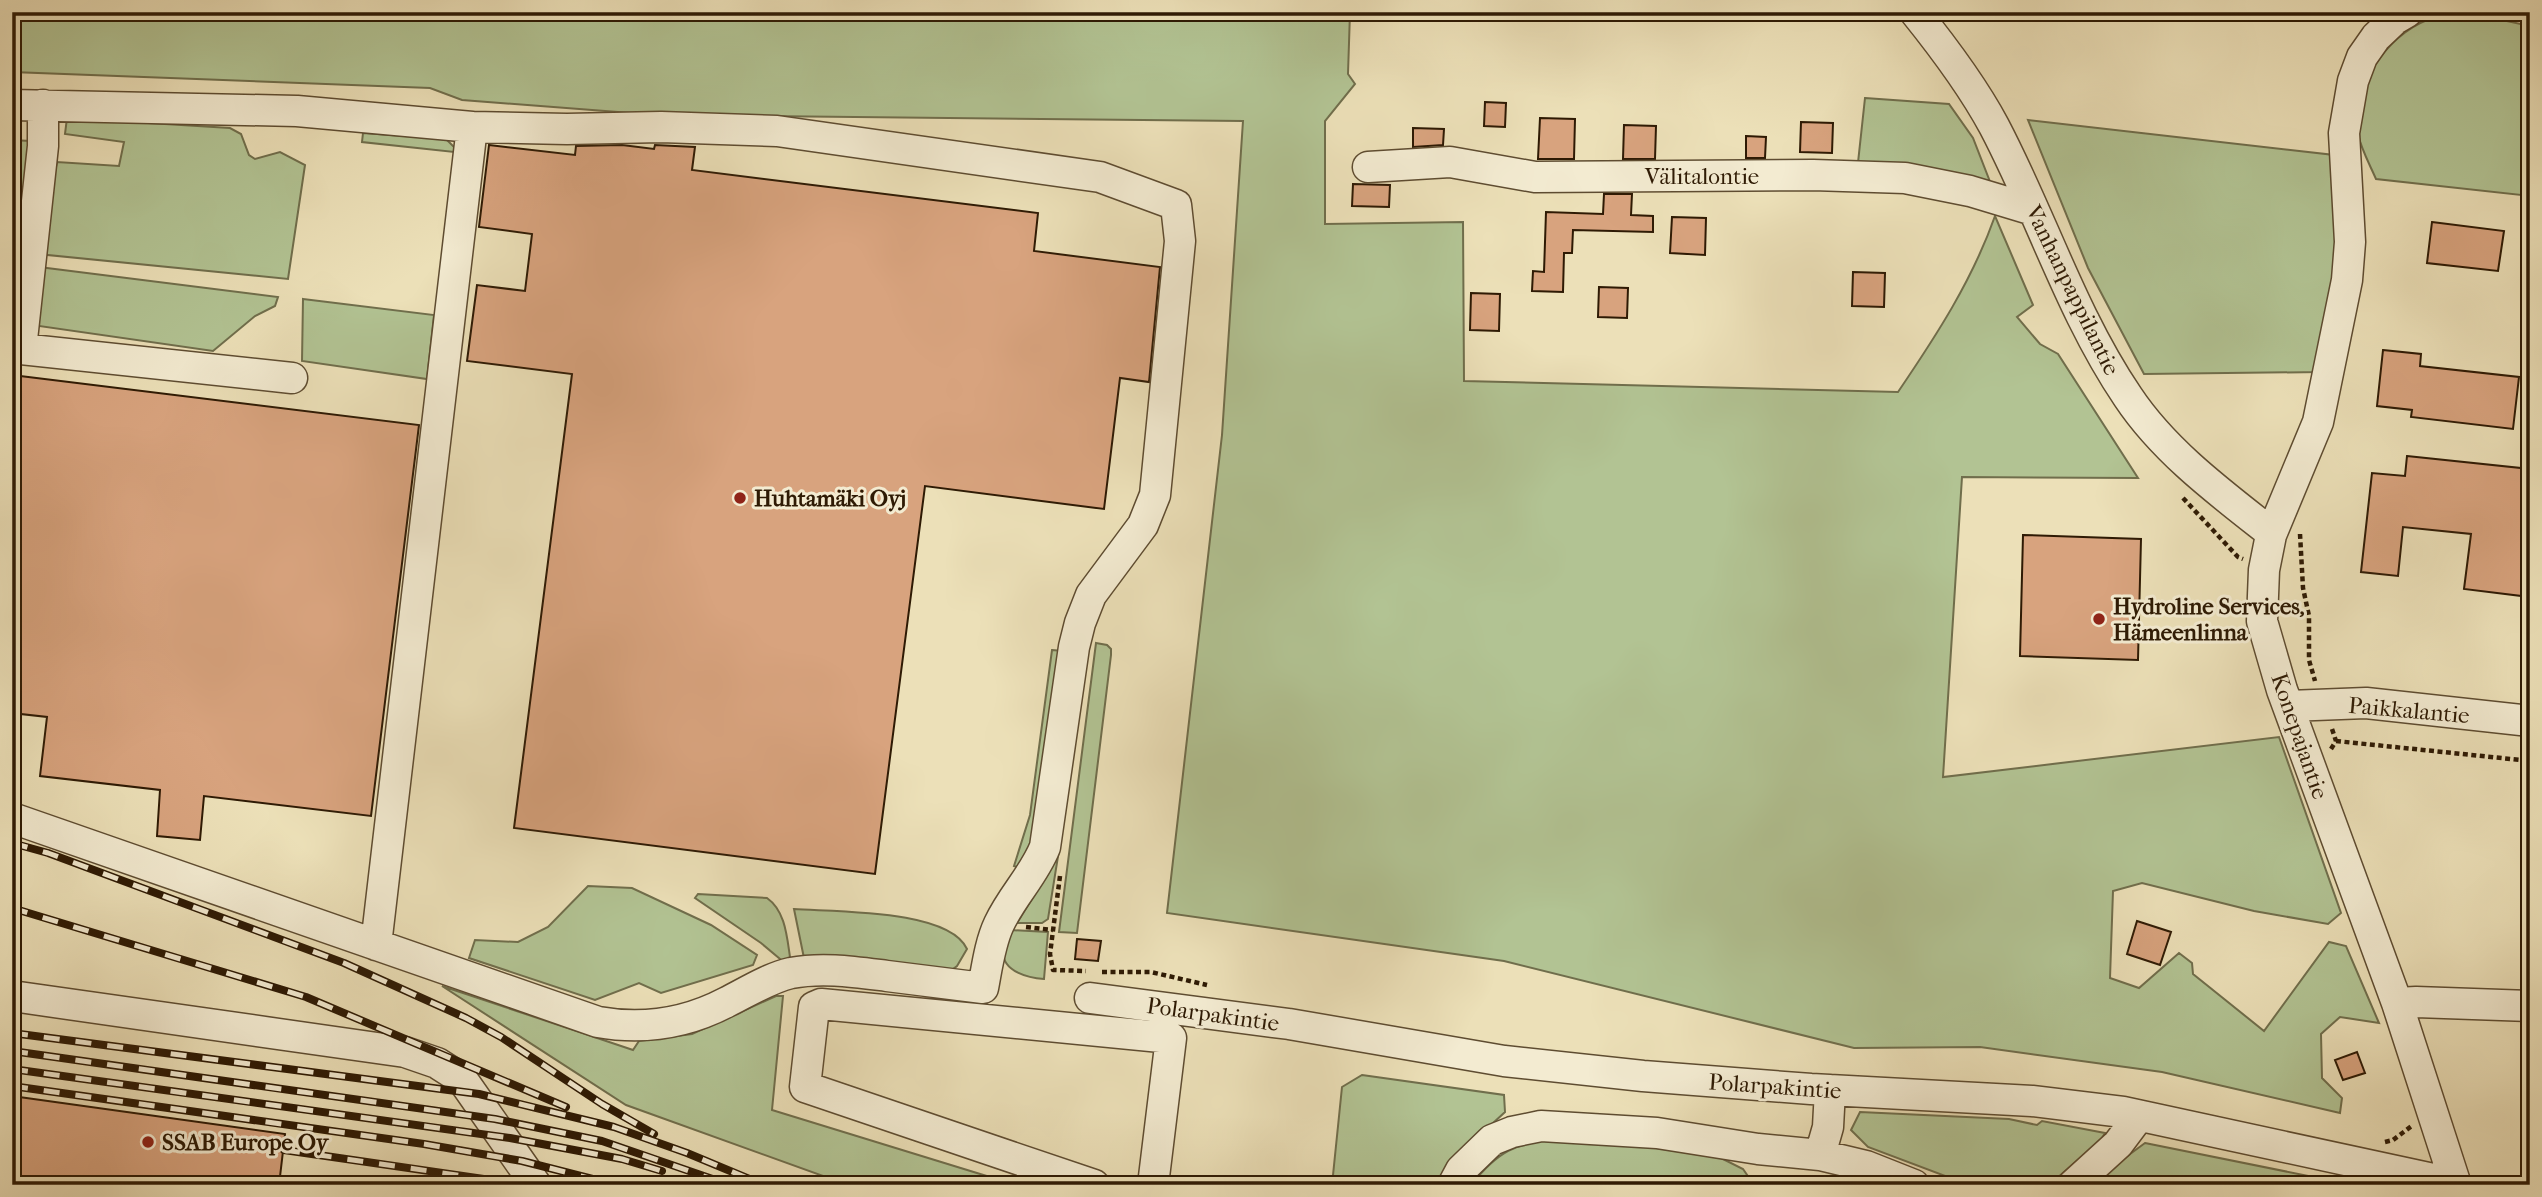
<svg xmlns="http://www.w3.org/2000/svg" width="2542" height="1197" font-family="'IM FELL French Canon',serif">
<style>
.green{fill:#b2c393;stroke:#706e4c;stroke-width:2}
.building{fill:#d8a37e;stroke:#2e1a04;stroke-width:2}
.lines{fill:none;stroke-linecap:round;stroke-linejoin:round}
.minor-casing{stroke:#5e4c31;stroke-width:33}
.path{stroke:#2e1a04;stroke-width:4.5;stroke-dasharray:5 3.5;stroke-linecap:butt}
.minor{stroke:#f3ebd1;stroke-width:30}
.rail-casing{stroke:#2e1a04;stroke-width:8}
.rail{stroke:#f3ebd1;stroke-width:5;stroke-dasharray:16;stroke-linecap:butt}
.poi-dot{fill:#8f2418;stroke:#f3ebd1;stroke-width:2.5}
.labels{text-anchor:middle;stroke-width:6;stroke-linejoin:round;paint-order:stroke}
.street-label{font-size:23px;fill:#2e1a04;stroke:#f3ebd1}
.poi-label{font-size:23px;font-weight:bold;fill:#2e1a04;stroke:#f3ebd1;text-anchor:start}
</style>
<rect width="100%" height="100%" fill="#ece0b8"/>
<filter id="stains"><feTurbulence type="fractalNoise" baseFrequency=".00286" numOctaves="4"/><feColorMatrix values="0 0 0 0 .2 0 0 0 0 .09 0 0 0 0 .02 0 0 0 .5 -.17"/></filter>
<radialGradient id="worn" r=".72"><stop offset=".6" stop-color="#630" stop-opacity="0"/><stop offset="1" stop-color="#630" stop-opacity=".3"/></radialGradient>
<path class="green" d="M12,12H1350L1348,74L1355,84L1325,121V224L1463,222L1464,381L1898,392C1936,336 1972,281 1995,216L2033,305L2017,317L2040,344L2058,354L2138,478L1962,477L1943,777L2279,737L2341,913L2328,924L2254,911L2142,883L2113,891L2110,978L2139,988L2179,953L2192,963L2193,974L2264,1031L2329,942L2346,946L2379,1023L2340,1017L2321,1034L2322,1078L2342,1098L2340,1113L2162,1072L1980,1047L1854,1048L1504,961L1167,913L1222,435L1243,121L657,115L462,100L430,88L12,72Z
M2454,15H2479L2530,26V196L2376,179C2370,165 2361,149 2358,134C2350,89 2386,36 2427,20C2436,17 2445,17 2454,15Z
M1865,98L1949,104L1973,138L1994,192L1857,172Z
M67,118L230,128L241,134L249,155L255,159L280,152L305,165L288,279L38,254L57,162L119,166L124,142L65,134Z
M2028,120L2334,155L2340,277L2321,372L2144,374L2088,268Z
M363,133L446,139L455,148L454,152L362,142Z
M12,140L30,141L16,247L12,246Z
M39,267L278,297L275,306L255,316L213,351L32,325Z
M303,299L434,315L427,379L302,361Z
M1096,643L1107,645L1111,649V655L1077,933L1059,932Z
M1052,650L1063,651L1041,824L1025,869L1014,866L1030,815Z
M1059,850L1048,919L1042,923H1017L1033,897Z
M588,886L632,888L711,925L757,955L753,965L661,993L639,983L595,1000L469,958L475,940L518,942L548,927Z
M698,894L767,898C787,912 787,941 791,963L786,964L761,943L695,898Z
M794,909C834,912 949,909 967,949L957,966L949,972L805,963Z
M1010,930L1048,932L1044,979C1029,978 1003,972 1003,952C1003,945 1007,937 1010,930Z
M442,986L633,1050L639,1041L692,1034L776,996H783L772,1110L1016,1185H848L626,1105Z
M1362,1075L1504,1095L1505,1112L1466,1148L1444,1185H1332L1342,1087Z
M1860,1112L2009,1119L2037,1125L2042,1121L2105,1133L2101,1140L2049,1185H1969L1868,1147L1851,1130Z
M1557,1139H1598L1721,1158L1743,1169L1754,1185H1471C1498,1151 1515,1143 1557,1139Z
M2145,1143L2353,1185H2088Z"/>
<path class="building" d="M1485,102L1506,103L1505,127L1484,126Z
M1540,118L1575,119L1574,159H1538Z
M1801,122L1833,123L1832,153L1800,152Z
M1624,125L1656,126L1655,159H1623Z
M1413,128L1444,129L1443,145L1413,147Z
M1746,136L1766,137L1765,158H1746Z
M489,145L575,155L576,146L622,145L654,149L655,145L695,147L692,170L1038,213L1034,251L1160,267L1149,382L1120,378L1104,509L925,486L875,874L514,828L572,374L467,361L477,285L525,291L532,234L479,227Z
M1353,184L1390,185L1389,207L1352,206Z
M1604,194H1632L1631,215L1653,216V232L1573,230L1572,253H1564L1563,292L1532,291L1533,271L1544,272L1546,212L1603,214Z
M1672,217L1706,218L1705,255L1670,253Z
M2432,222L2504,231L2498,271L2427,263Z
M1853,272L1885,273L1884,307L1852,306Z
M1599,287L1628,288L1627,318L1598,317Z
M1471,293L1500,294L1499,331L1470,330Z
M2383,350L2421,354L2420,366L2519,377L2513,429L2411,417L2412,410L2377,406Z
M12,375L419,425L371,816L204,796L200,840L157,836L160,790L40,776L47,717L12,713Z
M2407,456L2530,469V597L2464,589L2471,534L2403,527L2398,576L2361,572L2372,473L2405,476Z
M2023,535L2141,539L2138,660L2020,656Z
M2137,921L2171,932L2160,965L2127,954Z
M1077,939L1101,941L1098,961L1075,959Z
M2357,1052L2365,1073L2343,1080L2335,1060Z
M12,1096L285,1134L279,1185H12Z"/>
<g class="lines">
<defs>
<path id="minor" d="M1915,12C1944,48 1972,85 1994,126C2041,215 2071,313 2128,397C2164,451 2219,492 2270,532L2271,535
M2407,12L2395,19L2376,37L2362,57L2353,81L2344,133L2350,242L2347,280L2318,422L2271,535L2264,570L2262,621L2282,690L2397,1003L2456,1185
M12,105L297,111L472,127
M43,105V146L21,349L292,378
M1368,167L1450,162L1535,177L1813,175L1905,178L1970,191L2033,210
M2289,706L2366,703L2530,721
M12,818L598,1022C643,1030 687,1023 727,1002C747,992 769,978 791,973C823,967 855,972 887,976C919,980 951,984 983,988C987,967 990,943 999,924C1012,896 1034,875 1045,847L1074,647L1080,623L1091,595L1143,525L1155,495L1180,241L1176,205L1100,177L777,131L661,127L567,129L472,127L376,945
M12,996L405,1052L437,1063L462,1079L536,1185
M1090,998L1289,1024L1504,1061L1643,1076L1811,1089L2032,1101L2123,1112L2456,1184
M2397,1003L2416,1002L2530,1006
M1820,1155L1828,1127L1830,1090
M1094,1185L805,1087L814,1007L821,1004L1171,1038L1153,1185
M1453,1185L1461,1170L1492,1140L1512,1132L1541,1126L1657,1133L1758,1149L1820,1155L1866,1166L1914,1185
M2073,1185L2118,1144L2139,1116"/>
</defs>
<use href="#minor" class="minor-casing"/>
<path class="path" d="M2183,498L2238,557L2243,559
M2300,534L2303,588L2309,616V660L2315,681
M2336,741L2530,761
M2331,749L2336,741L2332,729
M1060,876L1050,954L1053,970L1086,971
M1026,927L1053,930
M1102,972H1151L1207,985
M2385,1142L2393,1140L2413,1125"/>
<use href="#minor" class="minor"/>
<defs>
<path id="rail" d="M12,843L48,853L344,963L466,1018L501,1037L602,1104L654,1134
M12,908L306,997L566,1107
M12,1033L479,1094L614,1127L687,1153L764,1185
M12,1051L495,1119L602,1141L730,1185
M12,1069L510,1138L622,1159L662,1171
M12,1086L424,1144L522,1161L616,1185
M284,1150L526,1185"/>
</defs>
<use href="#rail" class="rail-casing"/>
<use href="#rail" class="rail"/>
</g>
<g class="poi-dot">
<circle cx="740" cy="498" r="7"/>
<circle cx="2099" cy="619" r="7"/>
<circle cx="148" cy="1142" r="7"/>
</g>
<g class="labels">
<g class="street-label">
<text x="1702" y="184">Välitalontie</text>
<text transform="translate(2073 290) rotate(64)" y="8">Vanhanpappilantie</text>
<text transform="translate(2409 710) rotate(5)" y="8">Paikkalantie</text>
<text transform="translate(2300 736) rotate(71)" y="8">Konepajantie</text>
<text transform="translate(1213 1014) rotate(8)" y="8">Polarpakintie</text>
<text transform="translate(1775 1086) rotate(4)" y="8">Polarpakintie</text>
</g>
<g class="poi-label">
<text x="754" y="506">Huhtamäki Oyj</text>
<text x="2113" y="614">Hydroline Services,<tspan x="2113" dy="26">Hämeenlinna</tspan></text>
<text x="162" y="1150">SSAB Europe Oy</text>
</g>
</g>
<rect width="2542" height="1197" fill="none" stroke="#ece0b8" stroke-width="42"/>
<rect x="14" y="14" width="2514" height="1169" fill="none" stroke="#2e1a04" stroke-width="3.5"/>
<rect x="21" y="21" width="2500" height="1155" fill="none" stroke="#2e1a04" stroke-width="2"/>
<rect width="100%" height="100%" filter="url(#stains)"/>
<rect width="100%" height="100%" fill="url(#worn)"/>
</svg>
